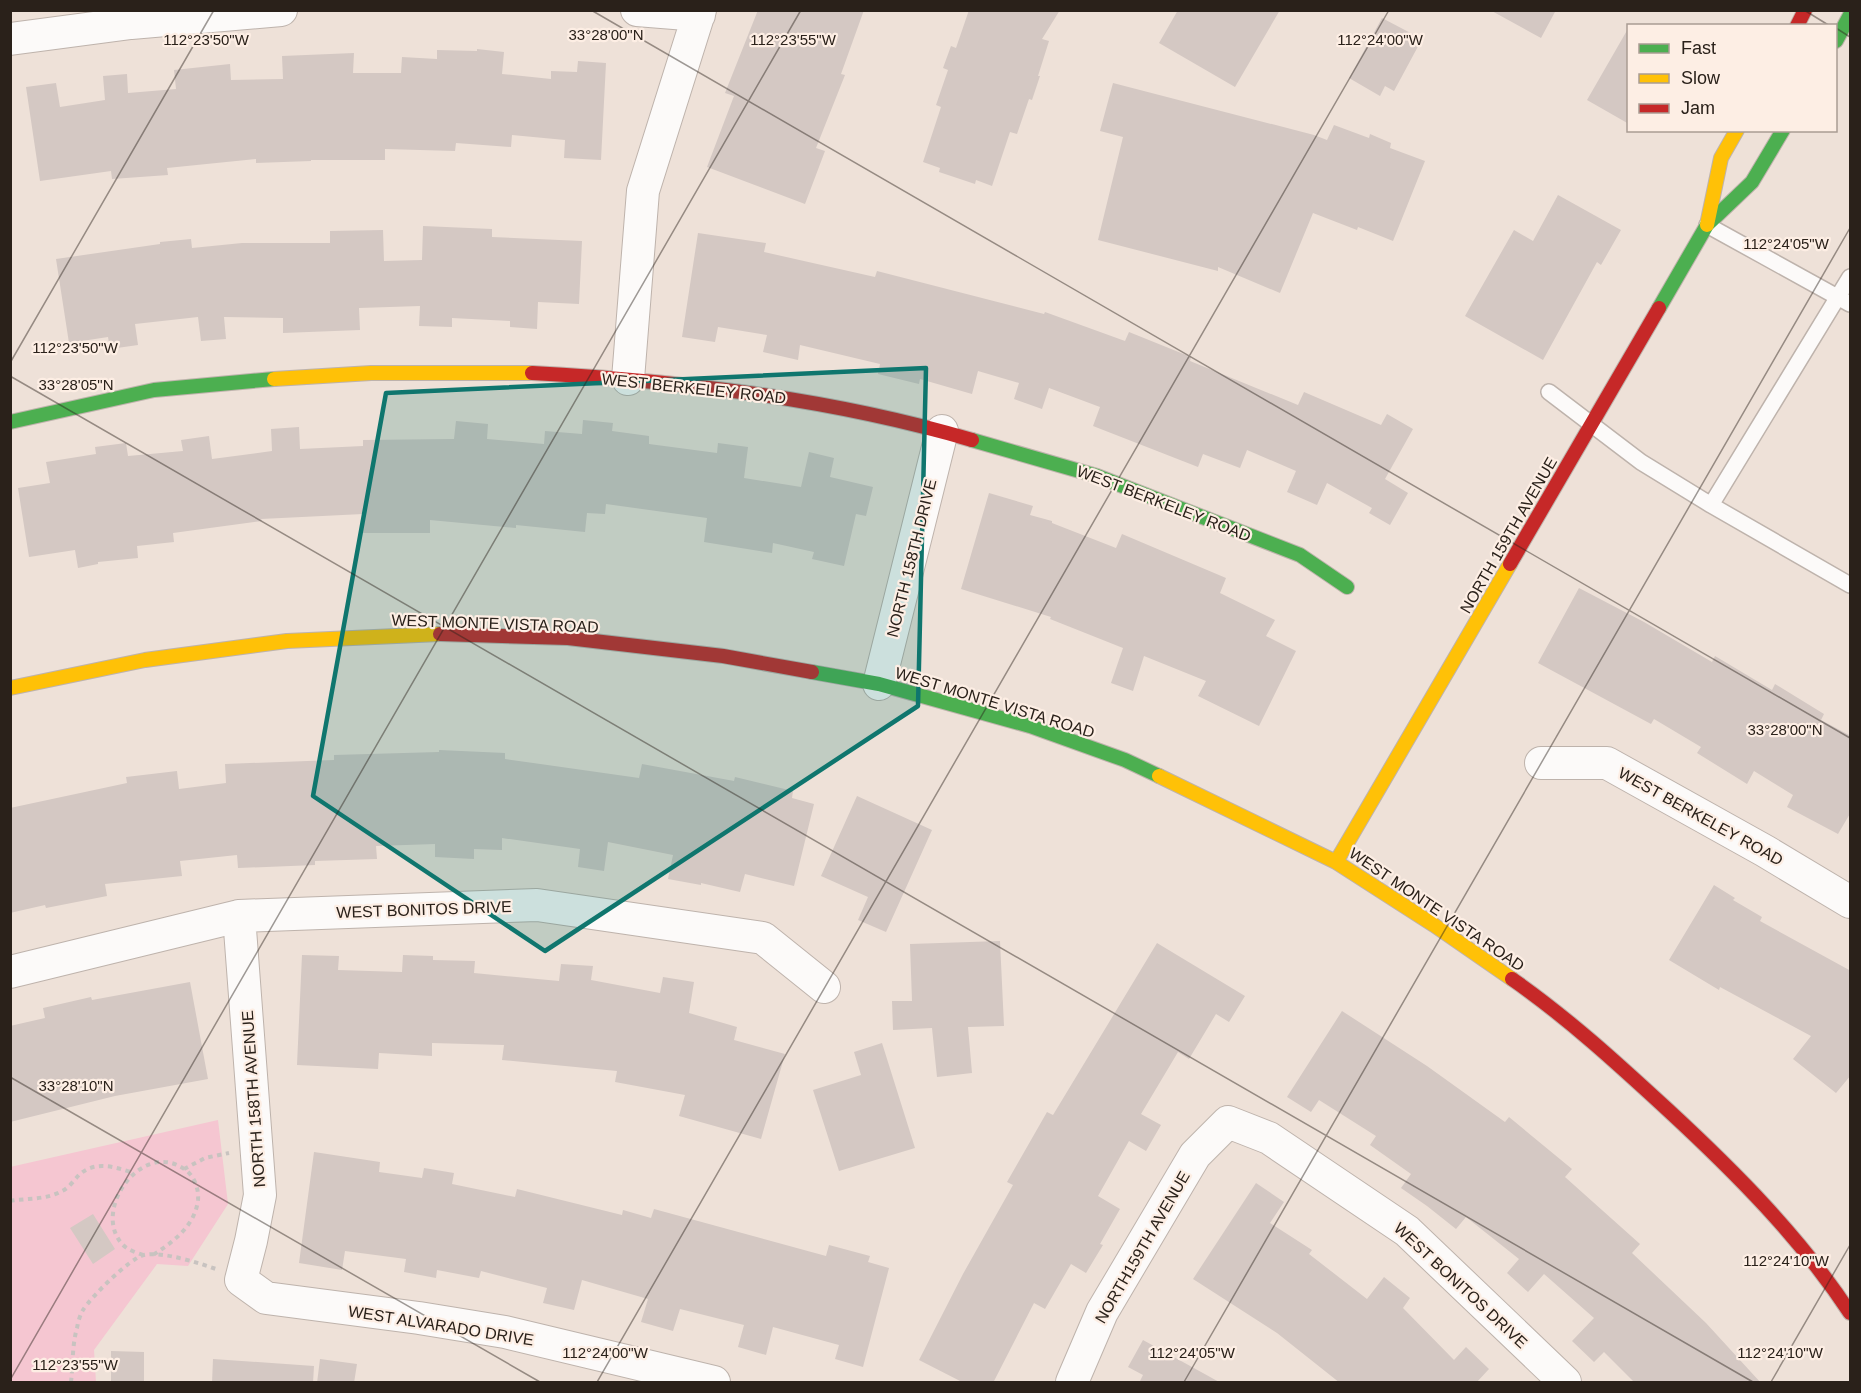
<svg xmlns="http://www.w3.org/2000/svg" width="1861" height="1393" font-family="Helvetica,sans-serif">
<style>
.green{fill:#f5c6d1}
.building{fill:#d4c8c3}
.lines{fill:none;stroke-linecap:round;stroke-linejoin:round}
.lane-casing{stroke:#beb3ac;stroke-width:18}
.street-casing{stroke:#beb3ac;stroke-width:34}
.fast-casing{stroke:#beb3ac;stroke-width:16}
.slow-casing{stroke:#beb3ac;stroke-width:16}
.jam-casing{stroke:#beb3ac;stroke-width:16}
.path{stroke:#c8c3c0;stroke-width:4;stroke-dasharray:4.5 4.5;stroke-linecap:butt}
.lane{stroke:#fcfaf9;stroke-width:15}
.street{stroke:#fcfaf9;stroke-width:32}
.fast{stroke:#4caf50;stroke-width:14}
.slow{stroke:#ffc107;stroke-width:14}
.jam{stroke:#c62828;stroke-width:14}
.marked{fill:#0f766e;fill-opacity:0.2;stroke:#0f766e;stroke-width:4.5;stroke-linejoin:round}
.ticks{fill:none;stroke:#2a211a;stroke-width:1.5;stroke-opacity:0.45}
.labels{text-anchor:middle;stroke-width:4.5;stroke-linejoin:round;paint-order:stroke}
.street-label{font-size:16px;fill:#2a211a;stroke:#fdeee4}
.ticks-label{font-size:15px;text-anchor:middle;fill:#2a211a;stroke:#fdeee4;stroke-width:4.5;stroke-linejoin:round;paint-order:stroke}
</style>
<rect width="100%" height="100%" fill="#eee1d8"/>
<path class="green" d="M218,1120L228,1204L188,1266L157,1264L94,1350L96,1382H11L10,1167Z"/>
<path class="building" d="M758,10H864L841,74L845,75L816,148L825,151L805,204L707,167L734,96L725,93Z
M969,10H1060L1042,39L1049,41L1038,76H1040L1032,100L1029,99L1017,134L1010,132L992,186L976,180L975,184L939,172L940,168L923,162L941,107L936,105L948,70L943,68L951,46L956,48Z
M1178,10H1280L1235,87L1159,43Z
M1490,10H1556L1541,38Z
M1382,18L1422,39L1394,91L1385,86L1380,96L1349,78Z
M1629,27V124L1587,100Z
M477,49L504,52L502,74L551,79V71L577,72L578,61L606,63L601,160L564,158L565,140L512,135L511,147L456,143L455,151L385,149V160H311V161L256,163V159L167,168L168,175L112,179L111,171L40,181L26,87L56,83L60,107L105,100L103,76L127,74L128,93L176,89L174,70L230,64L231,80L283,79L282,56L354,53L353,73H401L402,57L437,59V50L477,51Z
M1113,83L1314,135L1327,140L1334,125L1369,138L1370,134L1391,143L1390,148L1425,161L1393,241L1358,227L1357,230L1313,213L1280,293L1218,267V271L1098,240L1123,137L1100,131Z
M1558,195L1621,230L1601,265L1597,262L1543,360L1465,316L1514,230L1533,241Z
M423,226L492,229V237L582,241L579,304L538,302L537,329L510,327V321L452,318V327L419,326L420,306L359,308L360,330L283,333V318L224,317L226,339L201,341L198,317L135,324L138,345L110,349L108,337L69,343L56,259L160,244V242L191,239L192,248L242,243H330V231L383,230L384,261L422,260Z
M698,233L766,243L764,252L875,277L877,271L1044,314L1045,312L1125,341L1129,332L1191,357L1190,361L1298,405L1304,392L1381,425L1387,414L1413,429L1385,479L1408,493L1390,525L1369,513L1372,508L1327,483L1317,505L1287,492L1296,471L1247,450L1240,468L1203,454L1198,467L1093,426L1100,407L1049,388L1042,409L1014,399L1019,383L978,371L972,394L920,379L919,384L878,374L880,364L800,345L798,360L763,352L767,335L718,327L715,342L682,337Z
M583,420L613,423L612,431L649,436V444L717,453L718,443L748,447L744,478L801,487L809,452L834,458L830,477L873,487L866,516L856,514L844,566L812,559L814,552L773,543L772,553L704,542L707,518L606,504L605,514L587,513L585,532L516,525V528L430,520V533H363V514L261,519L262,521L173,533L174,542L137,546L138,558L98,562V564L78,568L75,550L29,557L18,488L50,483L46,462L96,454L95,447L126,443L128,456L183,451L181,440L209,436L212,459L272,451L271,429L299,427L300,449L363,446V440L454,439L456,421L488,424L487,439L544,444L545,431L582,434Z
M989,493L1033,506L1030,515L1052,521V523L1116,548L1122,534L1226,578L1220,593L1275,620L1266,636L1296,651L1259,726L1198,696L1206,681L1144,656L1133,691L1111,683L1123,648L1050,619L1051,617L961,589Z
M1579,588L1644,622L1712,662L1715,656L1772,690L1775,684L1824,714L1821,720L1851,736V812L1838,834L1787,807L1793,795L1754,771L1747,784L1697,753L1701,747L1654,719L1651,724L1538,663Z
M439,750L505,753V759L639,778L642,764L734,781L735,777L793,791L792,798L814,804L794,886L745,874L740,892L701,883V885L668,879L673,855L608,842L604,871L578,867L580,849L502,838V850L474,849V859L435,857V844L376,846L377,859L315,861V865L238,868L237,855L180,861L182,876L105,884L107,896L46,908L45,905L10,913V808L127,783L126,777L177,771L179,789L226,783L225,764L334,760V755L439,752Z
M857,796L932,830L886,932L858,920L868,897L821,876Z
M1714,885L1735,898L1733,900L1762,917L1760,921L1851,971V1075L1836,1093L1793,1059L1811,1036L1720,987L1719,990L1669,960Z
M1000,941L1004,1026L968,1027L972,1073L937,1077L932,1028L893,1030L892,1001H912L910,944Z
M1157,943L1245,996L1229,1022L1216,1014L1189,1059L1178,1052L1141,1114L1161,1125L1146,1151L1129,1141L1098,1196L1120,1209L1100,1244L1103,1245L1086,1273L1071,1264L1045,1309L1034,1303L993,1383H964L919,1360L963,1274L1013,1185L1007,1182L1047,1112L1053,1115Z
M302,955L339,956L338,970L402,972L403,955L433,956V960L475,961L474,973L559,981L561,964L593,966L591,980L660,993L663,977L694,982L689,1013L737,1027L734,1040L785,1054L761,1139L679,1116L685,1095L615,1082L617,1071L502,1060L504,1045L432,1043V1056L379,1053L378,1069L297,1065Z
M190,982L208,1079L115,1096L10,1122V1026L45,1018L43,1008L91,997L92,1000Z
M1342,1011L1427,1066L1505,1122L1509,1117L1572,1169L1565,1177L1640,1244L1632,1253L1706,1323L1761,1383H1635L1604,1352L1594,1362L1572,1341L1594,1318L1544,1274L1528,1292L1507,1273L1519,1259L1466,1217L1456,1229L1427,1206L1401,1188L1411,1174L1370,1145L1376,1136L1319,1100L1311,1112L1287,1097Z
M882,1043L915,1148L839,1171L813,1090L861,1075L854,1052Z
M314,1152L380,1162L379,1172L422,1178L424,1168L454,1173L452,1184L515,1197L517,1189L622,1215L623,1210L651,1218L654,1209L826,1256L829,1245L870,1256L868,1262L889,1268L863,1367L835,1359L839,1345L773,1327L766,1355L738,1347L744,1325L680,1309L673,1331L641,1322L648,1299L582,1280L574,1310L543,1303L547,1288L481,1271L479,1278L437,1270L436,1278L404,1272L406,1259L345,1251L342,1270L299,1263Z
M1256,1183L1284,1202L1270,1223L1312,1250L1309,1254L1367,1299L1384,1277L1410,1298L1403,1308L1454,1360L1466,1347L1489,1369L1476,1383H1340L1277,1333L1193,1279Z
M93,1214L115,1249L93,1264L70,1228Z
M1143,1340L1221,1383H1139L1143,1375L1128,1367Z
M111,1351L144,1352V1383H111Z
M213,1359L314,1366L313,1383H212Z
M320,1359L357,1364L354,1383H317Z"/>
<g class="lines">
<defs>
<path id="lane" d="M1707,225L1850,304
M1549,392L1641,462L1711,505L1850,277
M1711,505L1850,585"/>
<path id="street" d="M637,10L699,15
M10,39L131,23L281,10
M628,379L643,191L700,10
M879,684L942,431
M1541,763H1607L1765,851L1850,902
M239,916L260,1195L251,1241L241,1280L266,1298L419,1318L505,1332L714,1382
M10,972L239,916L537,905L763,938L824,987
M1072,1382L1102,1312L1195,1155L1228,1122L1269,1138L1407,1231L1565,1382"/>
<path id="fast" d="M1836,41L1850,15
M1659,308L1707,225L1752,182L1783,130
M10,422L154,390L274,379
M972,440L1097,476L1300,555L1347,587
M812,672L879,684L1030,726L1125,760L1159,776"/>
<path id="slow" d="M1707,225L1721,158L1737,130
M274,379L371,373H532
M10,688L145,660L287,641L440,634
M1159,776L1336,862L1434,925L1512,979
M1336,862L1510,564"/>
<path id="jam" d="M1797,26L1805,10
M532,373C680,381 829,398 972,440
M1510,564L1659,308
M440,634L568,638L723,656L812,672
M1512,979C1568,1018 1618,1064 1668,1110C1735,1172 1800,1237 1850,1313"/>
</defs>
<use href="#lane" class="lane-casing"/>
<use href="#street" class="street-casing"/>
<use href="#fast" class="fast-casing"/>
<use href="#slow" class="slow-casing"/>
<use href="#jam" class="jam-casing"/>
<path class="path" d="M184,1169L205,1158L229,1153
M10,1201C28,1198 46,1200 62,1191C69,1188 74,1180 79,1175C95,1160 115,1167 134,1173
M143,1255C137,1253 128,1250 123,1245C90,1211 143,1136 187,1171C195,1178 199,1190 198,1200C195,1226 173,1242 153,1255
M71,1382C73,1365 72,1345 77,1328C78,1322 80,1315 83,1310C91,1297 130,1258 144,1255C162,1251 199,1263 216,1269"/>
<use href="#lane" class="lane"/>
<use href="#street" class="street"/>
<use href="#fast" class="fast"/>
<use href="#slow" class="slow"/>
<use href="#jam" class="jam"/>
</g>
<path class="marked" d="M926,368L918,706L545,951L313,796L386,393Z"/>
<path class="ticks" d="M591,10L1850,738M1804,10L1830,26M1836,28L1850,37M10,363L214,10M10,376L1753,1382M10,1077L540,1382M10,1380L801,10M597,1382L1389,10M1184,1382L1850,228M1771,1382L1850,1245"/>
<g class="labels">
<g class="street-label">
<text transform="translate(694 388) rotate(6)" y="6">WEST BERKELEY ROAD</text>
<text transform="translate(1164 503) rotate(21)" y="6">WEST BERKELEY ROAD</text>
<text transform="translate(1508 535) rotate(-60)" y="6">NORTH 159TH AVENUE</text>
<text transform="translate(911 558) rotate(-76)" y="6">NORTH 158TH DRIVE</text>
<text transform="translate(495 623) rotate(2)" y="6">WEST MONTE VISTA ROAD</text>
<text transform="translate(995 702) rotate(17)" y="6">WEST MONTE VISTA ROAD</text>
<text transform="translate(1701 816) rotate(29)" y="6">WEST BERKELEY ROAD</text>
<text transform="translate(424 909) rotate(-2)" y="6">WEST BONITOS DRIVE</text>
<text transform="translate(1437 909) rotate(34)" y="6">WEST MONTE VISTA ROAD</text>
<text transform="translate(253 1099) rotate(-94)" y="6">NORTH 158TH AVENUE</text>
<text transform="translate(1142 1247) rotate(-60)" y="6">NORTH159TH AVENUE</text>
<text transform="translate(1461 1285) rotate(43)" y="6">WEST BONITOS DRIVE</text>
<text transform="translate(441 1325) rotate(9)" y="6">WEST ALVARADO DRIVE</text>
</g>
</g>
<g class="ticks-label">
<text x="606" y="40">33°28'00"N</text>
<text x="206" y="45">112°23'50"W</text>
<text x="793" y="45">112°23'55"W</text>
<text x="1380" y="45">112°24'00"W</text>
<text x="1786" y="249">112°24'05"W</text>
<text x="75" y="353">112°23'50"W</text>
<text x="76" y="390">33°28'05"N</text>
<text x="1785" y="735">33°28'00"N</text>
<text x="76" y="1091">33°28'10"N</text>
<text x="1786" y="1266">112°24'10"W</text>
<text x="605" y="1358">112°24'00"W</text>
<text x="1192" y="1358">112°24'05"W</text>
<text x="1780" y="1358">112°24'10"W</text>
<text x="75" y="1370">112°23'55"W</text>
</g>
<rect width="1861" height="1393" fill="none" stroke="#2a211a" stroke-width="24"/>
<rect x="1627" y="24" width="210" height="108" fill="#fdeee4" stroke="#a99c93" stroke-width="1.5"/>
<rect x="1639" y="44" width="30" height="9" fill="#4caf50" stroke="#a99c93" stroke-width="1.5"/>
<text x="1681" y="54" font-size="18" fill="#2a211a">Fast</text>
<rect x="1639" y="74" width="30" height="9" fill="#ffc107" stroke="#a99c93" stroke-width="1.5"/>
<text x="1681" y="84" font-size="18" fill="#2a211a">Slow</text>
<rect x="1639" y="104" width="30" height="9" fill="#c62828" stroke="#a99c93" stroke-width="1.5"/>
<text x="1681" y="114" font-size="18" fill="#2a211a">Jam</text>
</svg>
